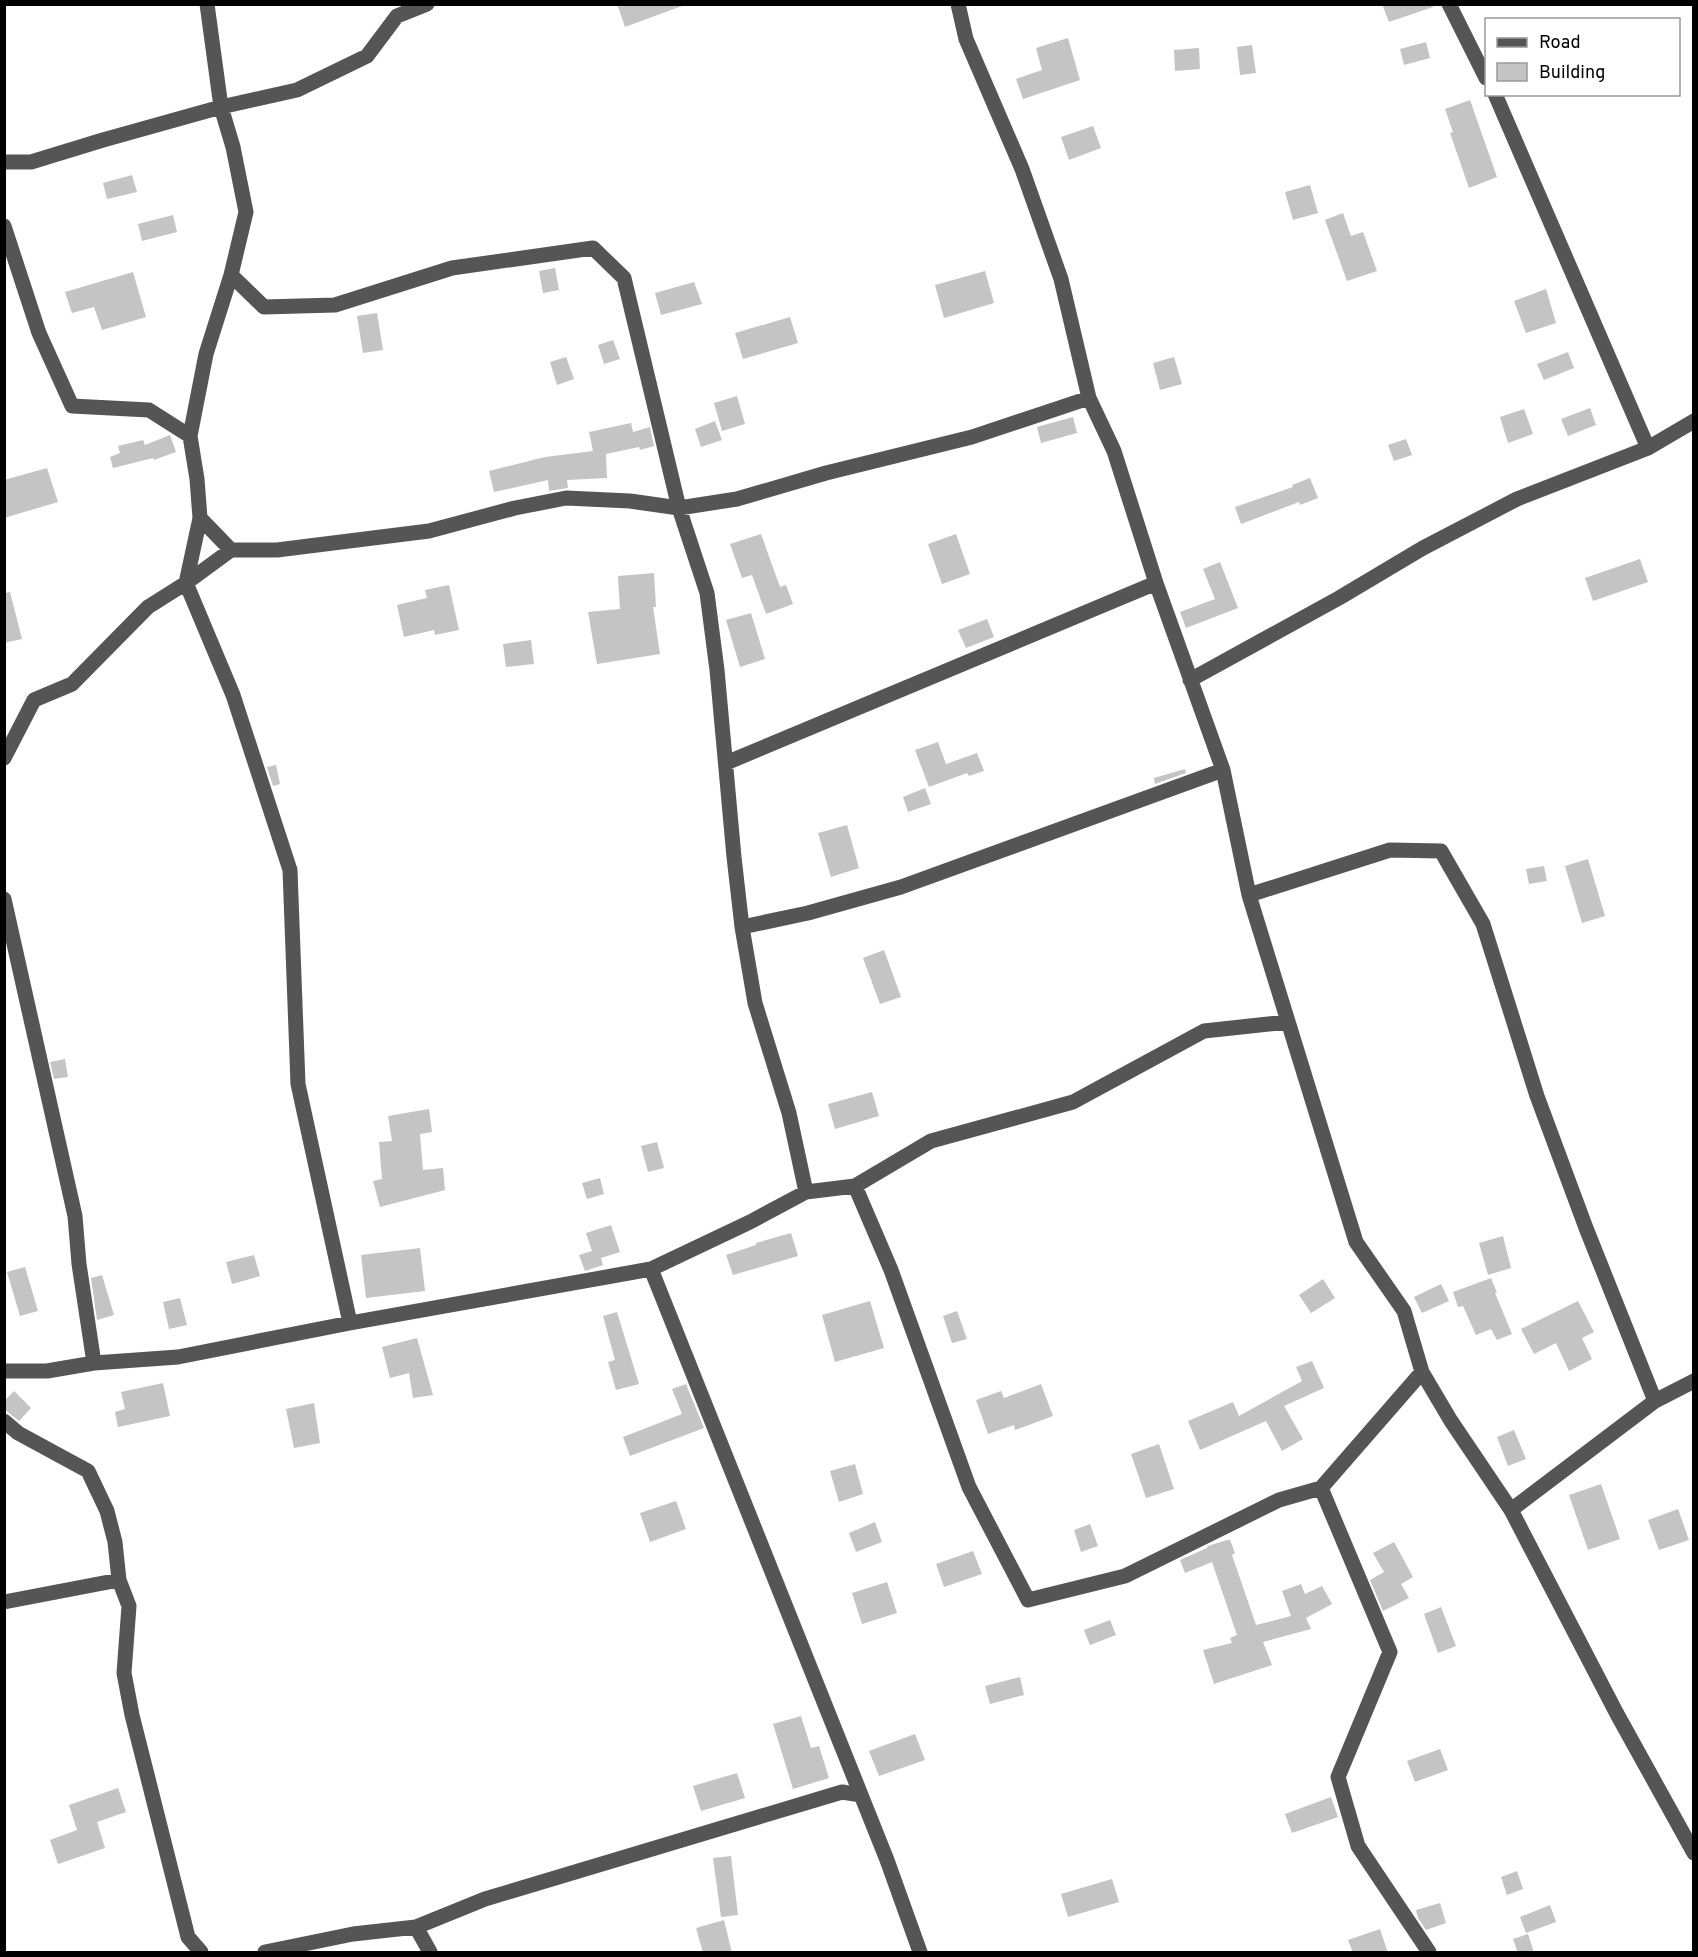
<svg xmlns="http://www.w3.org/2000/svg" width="1698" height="1957" font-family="Overpass,sans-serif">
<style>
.building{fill:#c4c4c4}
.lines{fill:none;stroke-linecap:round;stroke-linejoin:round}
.minor{stroke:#555;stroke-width:15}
</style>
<rect width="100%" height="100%" fill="#fff"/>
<path class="building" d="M617,4H681L682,6L625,27Z
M1382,4H1432L1433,7L1389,22Z
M1068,38L1080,80L1023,99L1016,79L1042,70L1036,48Z
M1426,42L1430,58L1404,65L1400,49Z
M1252,45L1256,73L1240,75L1237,47Z
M1199,48L1200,69L1175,71L1174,50Z
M1470,100L1497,177L1469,188L1450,133L1453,132L1445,109Z
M1093,126L1101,148L1069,160L1061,137Z
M132,175L137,192L107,199L103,183Z
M1310,185L1318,213L1293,220L1285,192Z
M1343,213L1351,236L1363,232L1377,271L1347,281L1325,220Z
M173,215L177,232L142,241L138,224Z
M555,268L559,290L543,293L539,271Z
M985,271L994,303L944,318L935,285Z
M133,272L146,317L102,330L94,307L72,313L65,292Z
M694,282L702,304L661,315L655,293Z
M1546,289L1556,323L1526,333L1514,301Z
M377,313L383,350L363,353L357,316Z
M790,317L798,343L743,359L735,333Z
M613,340L620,359L604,364L598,345Z
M1568,352L1574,368L1544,380L1537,364Z
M566,357L574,379L557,385L550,362Z
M1174,357L1182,384L1160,390L1153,363Z
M737,396L745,424L722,431L714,403Z
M1590,408L1596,425L1568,436L1561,419Z
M1524,409L1533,434L1508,443L1500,417Z
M1073,417L1077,433L1041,443L1037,427Z
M715,421L722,440L701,447L695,429Z
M631,423L633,432L650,427L654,446L640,450L639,447L606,454L607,478L567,480L568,488L549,491L548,480L494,492L489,471L545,457L593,451L589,432Z
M170,435L176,452L154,460L153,458L113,468L110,457L120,453L118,446L143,440L145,445Z
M1406,439L1412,455L1394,461L1388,445Z
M47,468L58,502L4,518V480Z
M1310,478L1318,498L1300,505L1299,502L1241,524L1235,507L1293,487L1292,485Z
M761,534L780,587L786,585L793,604L766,614L752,575L742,578L730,544Z
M956,534L970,574L942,584L928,544Z
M1640,559L1648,582L1593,601L1585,578Z
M1220,562L1238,608L1186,628L1180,612L1215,599L1203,569Z
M654,573L656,607H653L660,654L597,664L588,612L620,609L618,576Z
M449,585L459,630L435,635L434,630L404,637L397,605L427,598L425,590Z
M10,592L22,639L4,643V593Z
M751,613L765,659L740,667L726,620Z
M987,619L994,637L966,648L958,630Z
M531,640L534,664L506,667L503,644Z
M938,742L946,764L977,753L984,771L969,776L967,773L929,787L915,750Z
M276,765L280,784L273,786L267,767Z
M1185,769L1186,773L1155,784L1154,778Z
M925,788L931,804L908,812L903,797Z
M847,825L859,868L831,877L818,833Z
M1588,859L1605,916L1582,923L1565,866Z
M1544,866L1547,881L1529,884L1526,869Z
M884,950L901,997L880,1004L863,958Z
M65,1059L68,1077L54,1079L50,1062Z
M872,1092L879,1116L835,1129L828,1104Z
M429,1109L432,1132L420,1134L423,1170L443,1168L445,1190L380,1207L373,1181L382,1179L379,1142L392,1141L388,1116Z
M657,1142L664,1168L648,1172L641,1146Z
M600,1178L604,1194L587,1199L582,1183Z
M611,1225L620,1252L601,1258L603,1265L585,1271L579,1255L592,1251L586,1233Z
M791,1233L798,1256L733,1275L726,1255L756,1245V1243Z
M1503,1236L1511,1268L1488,1275L1479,1243Z
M420,1248L425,1291L366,1298L361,1255Z
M254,1255L260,1276L232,1284L226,1262Z
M25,1267L38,1311L20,1316L7,1272Z
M102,1275L114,1315L97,1320L91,1278Z
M1491,1278L1497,1293H1495L1512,1334L1497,1340L1491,1329L1476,1335L1463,1306L1458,1307L1453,1292Z
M1323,1279L1335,1298L1311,1313L1299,1295Z
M1441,1284L1449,1301L1422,1313L1414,1297Z
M180,1298L187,1325L169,1329L163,1302Z
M870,1301L884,1348L835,1362L822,1315Z
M1578,1301L1594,1332L1582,1338L1592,1359L1569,1371L1556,1343L1534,1354L1521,1329Z
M957,1311L967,1339L952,1343L943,1316Z
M617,1312L639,1384L616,1390L608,1362L615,1360L603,1316Z
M417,1338L433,1395L413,1398L409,1373L390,1378L382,1347Z
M1312,1361L1324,1388L1284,1406L1303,1439L1282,1451L1266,1421L1200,1450L1188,1421L1233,1402L1239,1416L1302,1381L1296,1367Z
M163,1383L170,1416L118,1427L115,1412L125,1409L121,1392Z
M686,1384L704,1428L630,1456L623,1437L682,1414L672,1389Z
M1041,1384L1053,1416L1015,1430L1014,1425L988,1434L976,1400L1001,1391L1004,1398Z
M14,1391L31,1408L19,1421L4,1409V1401Z
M314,1403L320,1443L294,1448L286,1409Z
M1514,1430L1526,1459L1508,1466L1497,1437Z
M1159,1444L1174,1489L1146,1498L1131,1454Z
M855,1464L863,1494L839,1502L830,1471Z
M1601,1484L1620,1539L1588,1550L1569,1495Z
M676,1501L686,1529L650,1542L640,1513Z
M1678,1509L1689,1540L1659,1550L1648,1520Z
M875,1522L882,1542L856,1552L849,1533Z
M1090,1524L1098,1546L1081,1552L1074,1530Z
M1227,1540H1230L1235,1553L1232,1555L1256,1625L1291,1616L1282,1591L1301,1584L1305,1594L1322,1586L1332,1604L1306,1618L1311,1629L1263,1642L1272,1665L1214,1684L1203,1650L1232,1643L1230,1638L1237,1635L1212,1562L1185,1573L1180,1560L1207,1548L1208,1546Z
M1394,1542L1413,1577L1401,1584L1409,1598L1383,1611L1370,1580L1384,1572L1373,1553Z
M973,1551L982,1574L944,1587L936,1564Z
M887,1582L897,1613L862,1624L852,1593Z
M1441,1607L1456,1646L1438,1653L1424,1614Z
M1110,1620L1116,1635L1090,1645L1084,1630Z
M1020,1677L1024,1695L990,1704L985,1686Z
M801,1716L811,1748L819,1746L829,1778L793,1789L773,1724Z
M915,1734L925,1760L879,1776L869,1751Z
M1440,1749L1448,1770L1415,1782L1407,1761Z
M737,1773L745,1798L701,1811L693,1786Z
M118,1788L126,1812L97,1822L105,1848L58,1864L50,1840L77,1830L69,1805Z
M1331,1797L1338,1817L1292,1833L1285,1814Z
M731,1856L738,1915L721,1917L713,1858Z
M1517,1871L1523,1889L1507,1895L1501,1877Z
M1112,1879L1119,1902L1068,1917L1061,1894Z
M1440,1903L1446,1923L1426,1930L1418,1918L1416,1910Z
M1550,1905L1556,1922L1526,1933L1520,1917Z
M724,1920L732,1953H703L696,1928Z
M1380,1929L1388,1953H1353L1348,1940Z
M1528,1934L1534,1953H1518L1513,1939Z"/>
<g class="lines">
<path class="minor" d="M207,4L221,107L233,147L246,212L231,275L206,354L190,436L197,479L200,518L186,583L233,695L290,870L298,1084L350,1323
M958,4L966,39L1022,169L1061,279L1089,398L1114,451L1156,583L1223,770L1249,895L1356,1242L1404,1311L1422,1372L1451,1421L1511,1510L1617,1714L1694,1853
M1449,4L1486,78
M1495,94L1648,448
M4,162H31L103,140L221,107L297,90L367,56L397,16L427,4
M4,226L39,333L72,406L149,410L190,436
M231,275L264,307L335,305L452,268L593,248L624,278L679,508L707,593L717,670L734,857L742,927L755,1003L789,1113L806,1192
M200,518L231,550
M1190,680L1339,598L1423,548L1517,499L1648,448L1694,421
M4,758L34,700L72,684L148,607L186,583L231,550H277L429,531L515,508L566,498L630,501L679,508L737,499L826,473L972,437L1089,398
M726,763L1156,583
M1249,895L1390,850L1441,851L1483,924L1537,1096L1586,1228L1655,1401
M4,899L75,1216L79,1264L94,1363L47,1371H4
M742,927L808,913L901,887L1223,770
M855,1186L891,1270L969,1487L1028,1600L1125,1576L1279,1500L1321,1488L1422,1372
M651,1269L887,1860L920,1952
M94,1363L178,1357L350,1323L651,1269L750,1222L806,1192L855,1186L931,1141L1073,1102L1204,1031L1287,1022
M4,1421L18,1433L88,1471L107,1511L115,1542L119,1580L129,1606L124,1673L132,1715L188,1937L201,1952
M1321,1488L1390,1652L1338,1777L1358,1846L1429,1952
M1511,1510L1655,1401L1694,1381
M4,1602L119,1580
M416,1927L430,1952
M265,1952L353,1934L416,1927L485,1899L842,1792L861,1795"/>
</g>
<rect width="1698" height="1957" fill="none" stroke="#000000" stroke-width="12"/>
<rect x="1485" y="18" width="195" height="78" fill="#ffffff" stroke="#999999" stroke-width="1.5"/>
<rect x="1497" y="38" width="30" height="9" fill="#555555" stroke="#999999" stroke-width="1.5"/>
<text x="1539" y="48" font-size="18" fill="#000000">Road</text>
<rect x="1497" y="63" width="30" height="18" fill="#c4c4c4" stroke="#999999" stroke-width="1.5"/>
<text x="1539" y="78" font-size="18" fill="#000000">Building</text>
</svg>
